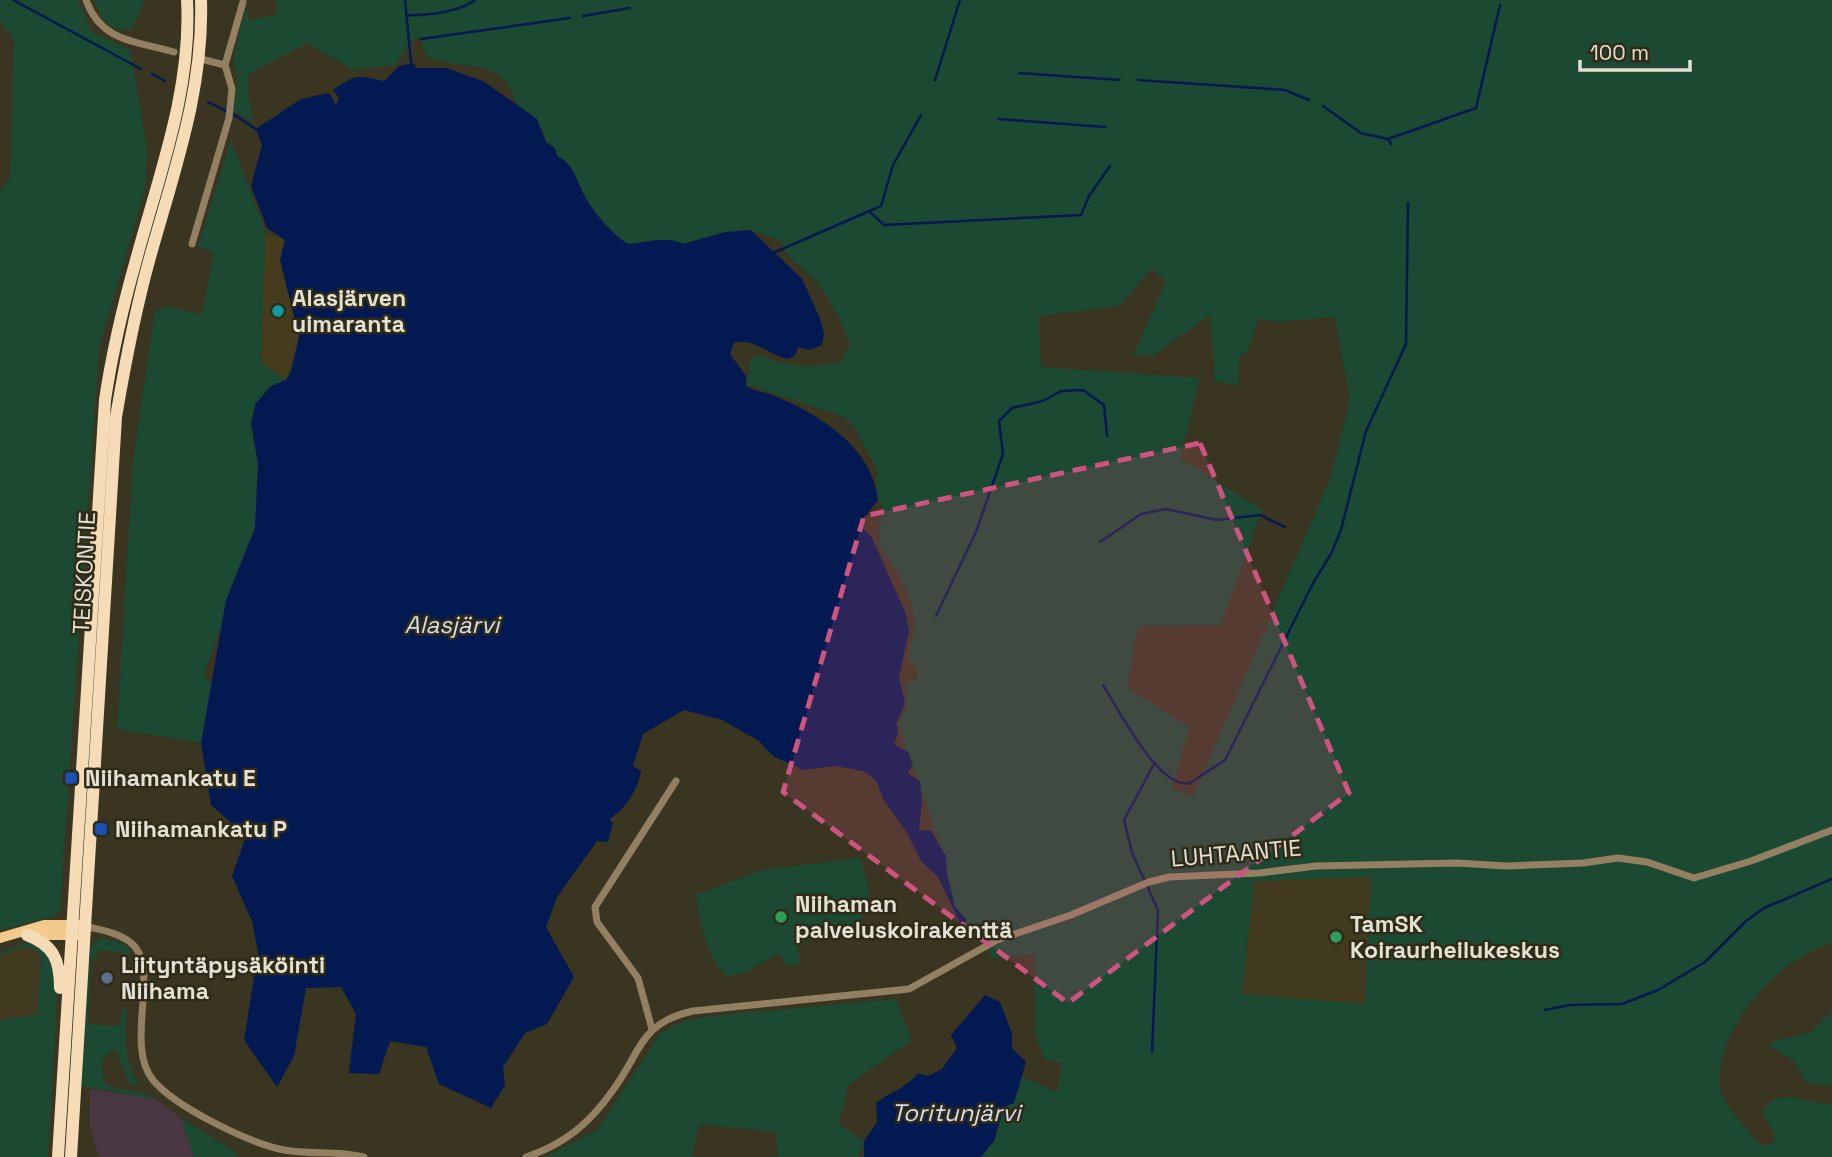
<svg xmlns="http://www.w3.org/2000/svg" width="1832" height="1157" font-family="'Space Grotesk',sans-serif">
<style>
.built{fill:#413a1f}
.industrial{fill:#483640}
.green{fill:#1c4932;fill-rule:evenodd}
.sand{fill:#443c1c}
.water{fill:#031951}
.lines{fill:none;stroke-linecap:round;stroke-linejoin:round}
.stream{stroke:#031951;stroke-width:2.5}
.minor{stroke:#938062;stroke-width:7}
.primary{stroke:#f2ca8c;stroke-width:10}
.trunk{stroke:#f5dcb6;stroke-width:12}
.marked{fill:#cc547f;fill-opacity:0.2;stroke:#cc547f;stroke-width:5;stroke-dasharray:14 9;stroke-linejoin:round}
.culture-dot{fill:#0f9aa8;stroke:#2f2b17;stroke-width:2.5}
.transit-dot{fill:#1a4fb4;stroke:#2f2b17;stroke-width:2.5}
.leisure-dot{fill:#2e9e5b;stroke:#2f2b17;stroke-width:2.5}
.service-dot{fill:#5c6f8a;stroke:#2f2b17;stroke-width:2.5}
.labels{text-anchor:middle;stroke-width:5;stroke-linejoin:round;paint-order:stroke}
.poi-label{font-size:23px;font-weight:bold;fill:#e3e1d4;stroke:#2f2b17;text-anchor:start}
.street-label{font-size:23px;fill:#e3e1d4;stroke:#2f2b17}
.water-label{font-size:24px;font-style:italic;fill:#d3ddef;stroke:#2f2b17}
</style>
<rect width="100%" height="100%" fill="#393521"/>
<path class="built" d="M1371,876L1365,1005L1242,994L1254,881Z
M19,948H34L41,956L37,1015L0,1020V956Z"/>
<path class="industrial" d="M90,1089L156,1099L181,1118L194,1157H99L90,1128Z"/>
<path class="green" d="M0,0H78L92,32L130,50L147,149L145,190L99,347L60,908L55,916L0,930V190L10,178L14,40L0,21Z
M94,0H145L131,30C107,30 102,21 94,0Z
M276,0H1832V943C1779,958 1718,1024 1719,1083C1720,1098 1733,1113 1743,1124C1751,1133 1754,1143 1765,1146L1774,1143L1775,1134L1763,1115C1770,1083 1810,1105 1832,1104V1157H981L994,1141L1004,1107L1014,1103L1020,1075L1057,1092L1062,1063L1044,1059L1035,1033L1034,954L992,959L983,939L963,933L942,871L947,864L898,724L907,707L906,685L916,679L917,667L907,659C924,612 906,582 879,545L882,508L877,490L876,468L854,426L843,417L747,384L750,360L760,355C787,367 811,369 841,362L850,344C841,321 832,301 816,281C804,267 786,260 781,241L751,230L725,232L683,244L654,240L628,244C612,234 597,216 587,200C577,184 575,163 557,156L555,149L546,142L543,130L528,112L518,107C499,50 468,75 426,56L421,39H414L395,65L353,70L307,43L249,74C245,90 251,105 253,122L234,111L237,85L234,55L246,7L249,20L277,14ZM1151,269L1166,281L1133,356L1154,355L1210,315L1215,381L1238,386L1239,357L1247,352L1259,318L1277,322L1335,317L1350,400L1330,479L1193,797L1172,788L1189,727L1127,688L1138,626L1221,625L1262,510L1180,458L1200,378L1041,367L1039,316L1119,306ZM1371,877L1365,1004L1242,994L1254,881Z
M231,140L266,234L261,362L286,380L271,386L256,403L251,423L258,464L255,528L226,600L221,628L204,674L212,684L201,743L117,729L133,462L155,310L170,307L202,315L214,253L198,246Z
M858,858L862,861L869,896L860,912L863,921L861,928L815,937L798,946L800,964L795,966L785,964L782,956L777,954L748,971L727,977C705,953 701,926 696,895L762,870Z
M101,938L124,944L130,952L127,961L124,962V952L97,950V958H91L88,1024L120,1026L122,1009L127,1008C125,1036 123,1061 140,1086L129,1083L116,1050C100,1053 100,1068 104,1082C118,1093 140,1087 156,1099L81,1086L89,948Z
M31,941L44,945L58,979L48,1157H0V1020L37,1015L41,956L34,948H19L0,956V952Z
M896,999L911,1041L848,1085L839,1125L864,1141L858,1157H778L776,1132L699,1124L692,1157H546L598,1129L661,1032L687,1020L720,1015Z
M1832,1011V1085L1806,1083L1795,1062L1769,1046L1772,1042L1811,1032Z
M181,1118L236,1152L237,1157H194Z"/>
<path class="sand" d="M265,233L285,240L280,260L299,337L286,380L261,362Z"/>
<path class="water" d="M414,63L416,68H446L483,81L537,119L546,142L555,148L557,156C575,164 577,184 587,200C597,216 612,234 628,244C647,243 666,235 683,244L725,232L751,230L802,279L819,316L824,333L822,345L809,350L798,347L795,356L787,359C770,355 752,337 734,343L730,354L746,376V386C756,392 766,392 777,397C820,415 873,448 878,500L859,524L872,538L906,614L909,631L899,677L905,704L896,724L898,733L894,744L908,752L913,766L907,773L920,781L922,801L919,830L931,831L946,856L947,873L955,907L967,920L961,925L938,877L921,861L906,831L883,799L876,780L863,771L835,766L803,770L773,756L759,741L722,720L684,710L643,734L633,766L641,771C639,788 624,811 609,819L613,823L608,842L597,841L557,897L546,927L574,977L547,1024L525,1033L503,1067L505,1085L491,1108L439,1084L426,1047L390,1041L379,1074L349,1073L356,1014L341,987L306,988L294,1056L277,1087L244,1040L258,952L252,921L232,876L246,836L211,805L201,743L226,600L255,528L258,464L251,423L256,403L271,386L286,380L291,372L299,337L280,260L285,240L267,228L251,186L262,145L256,129L301,99L329,93L336,105L339,98L333,90C355,74 358,75 384,81L399,66Z
M985,995L1000,1002L1012,1034V1048L1026,1062L1014,1103L1004,1107L994,1141L981,1157H864V1141L877,1122L876,1103C893,1090 902,1091 918,1073L928,1076L942,1069L957,1048L951,1035Z"/>
<g class="lines">
<path class="stream" d="M13,0L141,69
M405,0L411,63
M406,15C426,16 460,12 475,0
M583,16L630,8
M421,39L570,18
M1019,73L1120,80
M152,74L165,81
M935,80L960,0
M1138,80L1285,90L1309,100
M208,102L226,111
M1323,106L1361,133L1388,139L1391,144
M233,114L256,129
M999,119L1105,127
M1388,139L1476,108L1500,5
M870,212L884,225L1081,215L1089,196L1110,166
M773,253L881,206L893,165L921,115
M1100,542L1141,514L1166,509L1217,520L1260,515L1285,527
M936,616L976,532L1003,454L999,421L1012,408L1043,401L1061,391L1083,390L1104,405L1107,436
M1103,685C1119,710 1159,790 1190,783L1225,760L1313,583L1331,554L1341,530L1366,431L1406,344L1408,203
M1545,1010L1570,1005L1622,1004L1658,990L1705,962L1746,921L1764,908L1832,879
M1152,1052L1158,910L1132,853L1124,820L1154,764"/>
<path class="minor" d="M86,0C101,42 136,41 174,52
M225,65L243,2
M192,244L229,118L232,89L225,65L205,60
M85,926C100,930 117,932 130,942C163,967 123,1043 153,1080C175,1107 249,1143 284,1150C310,1155 337,1150 364,1157
M652,1029L638,978L597,922L595,907L676,781
M526,1157C565,1144 590,1123 613,1090C642,1051 639,1023 693,1011L909,989L997,940L1071,915L1149,882L1169,877L1259,873L1316,866L1456,863L1507,866L1583,863L1618,858L1647,862L1694,878L1751,861L1832,830"/>
<path class="primary" d="M28,935H78
M0,938L44,925H79"/>
<path class="trunk" d="M27,935C54,945 60,961 60,988
M58,1157L105,400C112,353 123,306 136,260C159,175 192,89 187,0
M71,1157L116,417C125,364 135,312 149,261C173,174 204,91 201,0"/>
</g>
<path class="marked" d="M1200,443L1349,793L1068,1003L783,792L864,516Z"/>
<circle class="culture-dot" cx="278" cy="311" r="7"/>
<g class="transit-dot">
<rect x="64" y="771" width="14" height="14" rx="3.5"/>
<rect x="94" y="822" width="14" height="14" rx="3.5"/>
</g>
<g class="leisure-dot">
<circle cx="781" cy="917" r="7"/>
<circle cx="1336" cy="937" r="7"/>
</g>
<circle class="service-dot" cx="107" cy="978" r="7"/>
<g class="labels">
<g class="poi-label">
<text x="292" y="306">Alasjärven<tspan x="292" dy="26">uimaranta</tspan></text>
<text x="85" y="786">Niihamankatu E</text>
<text x="115" y="837">Niihamankatu P</text>
<text x="795" y="912">Niihaman<tspan x="795" dy="26">palveluskoirakenttä</tspan></text>
<text x="1350" y="932">TamSK<tspan x="1350" dy="26">Koiraurheilukeskus</tspan></text>
<text x="121" y="973">Liityntäpysäköinti<tspan x="121" dy="26">Niihama</tspan></text>
</g>
<g class="street-label">
<text transform="translate(84 573) rotate(-87)" y="8">TEISKONTIE</text>
<text transform="translate(1236 853) rotate(-5)" y="8">LUHTAANTIE</text>
</g>
<g class="water-label">
<text x="452" y="633">Alasjärvi</text>
<text x="956" y="1121">Toritunjärvi</text>
</g>
</g>
<path d="M1580 60v10h110v-10" fill="none" stroke="#e3e1d4" stroke-width="3.5"/>
<text x="1590" y="60" font-size="21" fill="#e3e1d4" stroke="#2f2b17" stroke-width="5" paint-order="stroke">100 m</text>
</svg>
